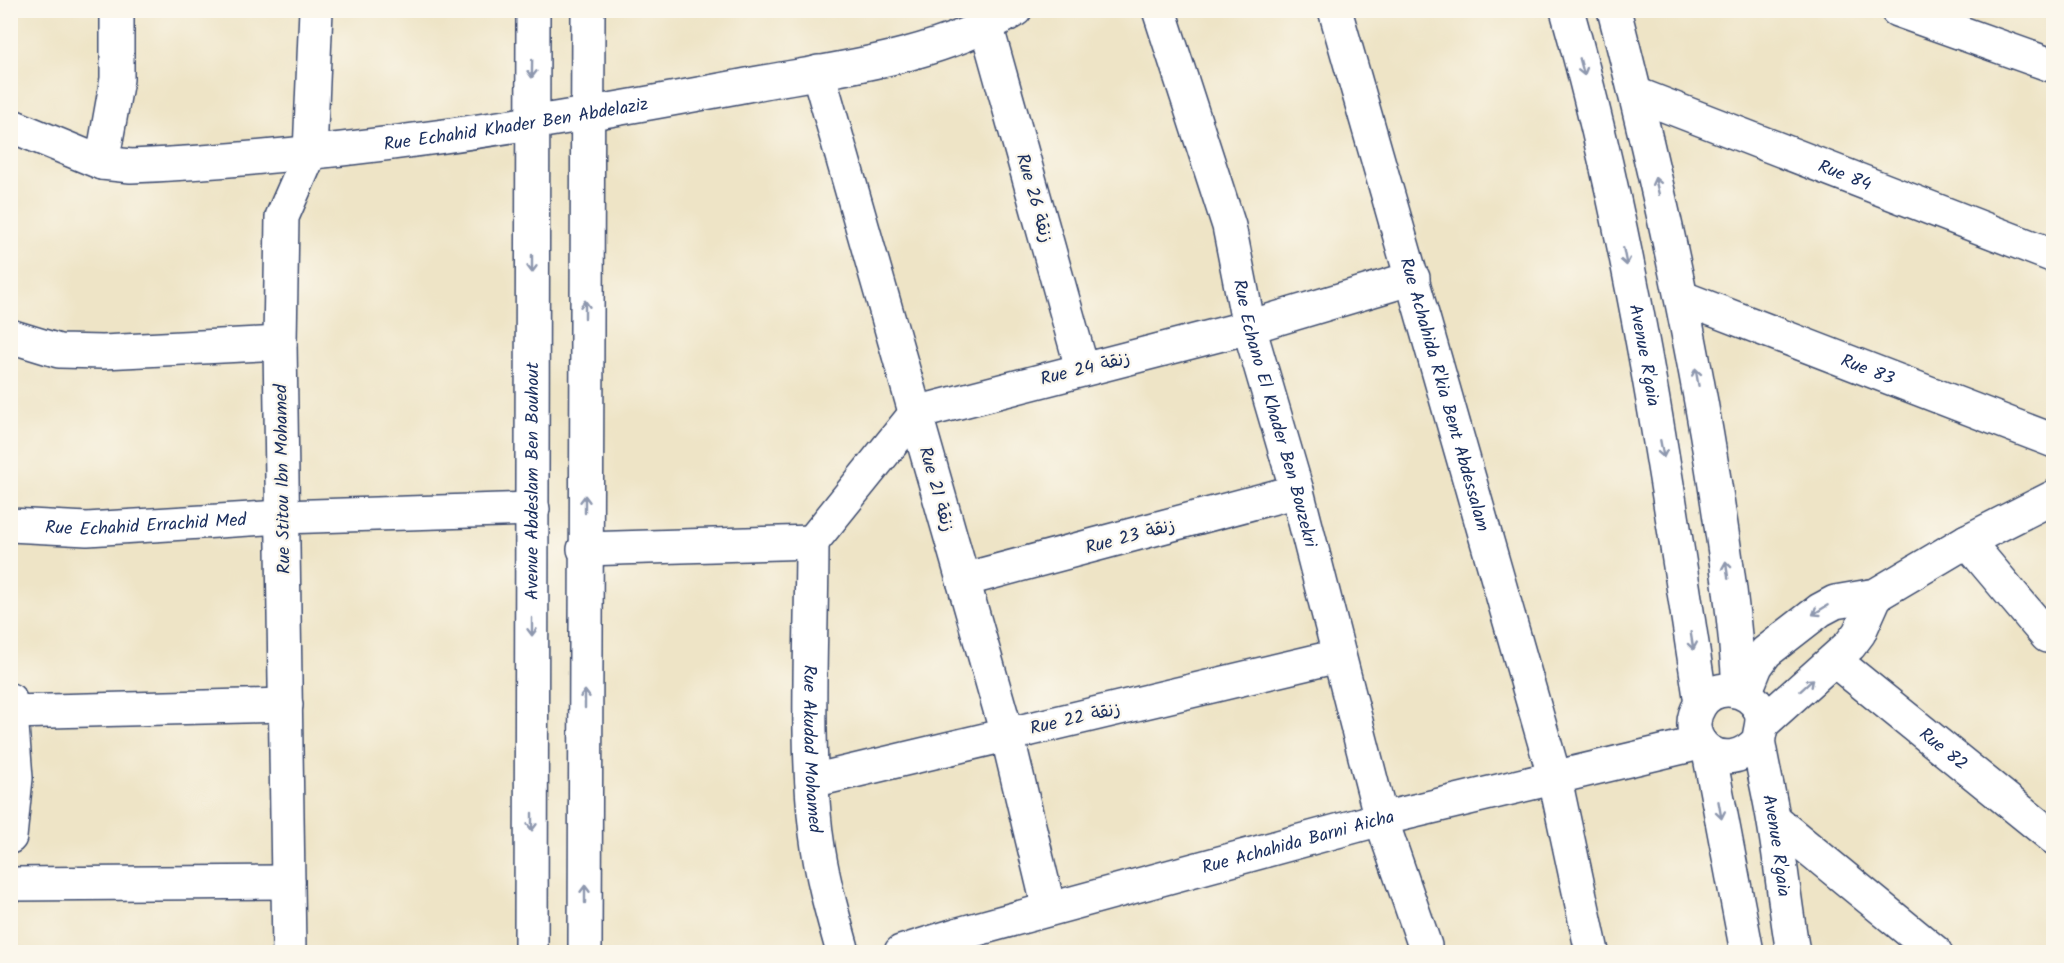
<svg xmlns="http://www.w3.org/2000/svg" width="2064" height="963" font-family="Kalam,'Playpen Sans Arabic',sans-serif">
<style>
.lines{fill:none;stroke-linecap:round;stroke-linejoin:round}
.minor-casing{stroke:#3b4a6e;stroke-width:36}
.major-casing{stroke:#3b4a6e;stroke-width:36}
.minor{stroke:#fff;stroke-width:33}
.major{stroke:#fff;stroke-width:33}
.oneway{stroke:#8d97ae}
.labels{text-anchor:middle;stroke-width:4.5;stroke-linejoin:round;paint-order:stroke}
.street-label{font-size:18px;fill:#1b2f5e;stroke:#fbf7ec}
</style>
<rect width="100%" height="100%" fill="#fbf7ec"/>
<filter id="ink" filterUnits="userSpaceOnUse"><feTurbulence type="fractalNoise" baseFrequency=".0167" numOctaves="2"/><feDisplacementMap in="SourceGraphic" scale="12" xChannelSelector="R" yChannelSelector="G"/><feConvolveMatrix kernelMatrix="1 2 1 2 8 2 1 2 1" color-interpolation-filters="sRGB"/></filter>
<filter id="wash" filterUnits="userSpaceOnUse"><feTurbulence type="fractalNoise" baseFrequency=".008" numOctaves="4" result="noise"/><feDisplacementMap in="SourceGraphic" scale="24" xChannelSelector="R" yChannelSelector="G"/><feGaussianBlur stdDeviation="1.35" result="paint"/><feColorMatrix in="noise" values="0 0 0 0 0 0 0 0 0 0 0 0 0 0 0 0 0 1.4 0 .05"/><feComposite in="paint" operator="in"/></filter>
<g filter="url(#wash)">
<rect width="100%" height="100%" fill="#eee4c6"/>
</g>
<g filter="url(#ink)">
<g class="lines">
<defs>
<g id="minor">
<path id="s1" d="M1159,10L1229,226L1249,327L1297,491L1381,819L1425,946"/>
<path id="s2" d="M1335,10L1555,779L1592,952"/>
<path id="s3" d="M1567,10C1631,237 1666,471 1701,703"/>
<path d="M1614,10C1655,169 1691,329 1716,492C1726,558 1736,624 1739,691"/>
<path d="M1897,10L2054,66"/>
<path d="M987,28L1082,368"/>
<path d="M818,72L1007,734L1049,909"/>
<path id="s4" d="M1636,94L2054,256"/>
<path id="s5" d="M10,125L102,163L131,166C337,157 540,124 742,86C833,69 935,59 1015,10"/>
<path d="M102,163L117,79V10"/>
<path id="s6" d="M1683,298L2054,441"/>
<path d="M10,336L59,351L103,352L280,343"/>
<path id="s7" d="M10,525L87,529L282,517L533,509"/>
<path d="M1967,541L2047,636"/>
<path d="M812,542L916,413L1249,327L1413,278"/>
<path id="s8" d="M812,542C812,636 805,740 816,833C821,874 832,913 843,952"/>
<path d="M584,549L812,542"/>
<path d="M963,580L1297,491"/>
<path id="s9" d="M1834,660L2054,838"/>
<path d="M1745,693L1756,666L1766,652L1820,610L1835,602L1876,595L1967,541L2054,497"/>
<path d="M10,700L16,778L10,837"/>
<path d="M11,712L286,705"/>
<path d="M1763,723L1850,645L1859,633L1876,595"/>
<path id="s10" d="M1758,741C1725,779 1677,741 1700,705C1715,682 1749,687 1760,710C1766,723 1757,733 1759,745C1763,769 1769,793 1773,817C1781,862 1785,907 1793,952"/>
<path d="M1709,752L1747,952"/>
<path d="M812,781L1338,656"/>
<path d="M1774,820L1935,952"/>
<path d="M10,884L288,882"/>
<path d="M289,952L280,343L282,217L310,153L316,10"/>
<path id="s11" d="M901,952L959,934L1381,819L1700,743"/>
</g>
<g id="major">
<path id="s12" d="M531,952L533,10"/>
<path d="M585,952L588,10"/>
</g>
</defs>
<use href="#minor" class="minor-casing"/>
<use href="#major" class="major-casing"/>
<use href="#minor" class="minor"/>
<use href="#major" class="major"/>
</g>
<defs><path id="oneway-shaft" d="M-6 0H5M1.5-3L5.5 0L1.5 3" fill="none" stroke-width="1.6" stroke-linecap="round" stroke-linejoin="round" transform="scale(1.5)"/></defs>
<g class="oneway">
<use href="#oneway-shaft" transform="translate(1582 67) rotate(75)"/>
<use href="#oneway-shaft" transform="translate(532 69) rotate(91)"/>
<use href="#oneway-shaft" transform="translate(1657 186) rotate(-103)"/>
<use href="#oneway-shaft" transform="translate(1625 257) rotate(79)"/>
<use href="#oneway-shaft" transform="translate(532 264) rotate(90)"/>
<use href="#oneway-shaft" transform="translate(585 309) rotate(-90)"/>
<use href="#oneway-shaft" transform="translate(1697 377) rotate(-100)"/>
<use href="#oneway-shaft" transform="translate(1662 449) rotate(79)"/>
<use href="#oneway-shaft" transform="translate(585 504) rotate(-90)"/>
<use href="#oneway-shaft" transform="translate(1727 570) rotate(-98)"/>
<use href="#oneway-shaft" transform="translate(1820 610) rotate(148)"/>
<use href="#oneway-shaft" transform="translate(532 627) rotate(90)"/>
<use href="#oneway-shaft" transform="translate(1692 641) rotate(81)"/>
<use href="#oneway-shaft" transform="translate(1807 685) rotate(-42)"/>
<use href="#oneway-shaft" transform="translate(585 699) rotate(-90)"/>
<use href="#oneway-shaft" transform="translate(1720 810) rotate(80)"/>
<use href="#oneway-shaft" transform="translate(532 822) rotate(90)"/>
<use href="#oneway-shaft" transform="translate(585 894) rotate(-90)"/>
</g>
</g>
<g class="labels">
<g class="street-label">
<text dy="6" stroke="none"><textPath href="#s5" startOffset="516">Rue Echahid Khader Ben Abdelaziz</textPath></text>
<text dy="6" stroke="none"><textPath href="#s4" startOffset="224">Rue 84</textPath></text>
<text transform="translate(1035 198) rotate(74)" y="6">Rue 26 زنقة</text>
<text dy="6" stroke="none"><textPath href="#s3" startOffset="354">Avenue R'gaia</textPath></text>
<text transform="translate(1085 368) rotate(-14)" y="6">Rue 24 زنقة</text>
<text dy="6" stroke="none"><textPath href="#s6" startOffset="198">Rue 83</textPath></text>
<text dy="6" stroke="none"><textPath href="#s2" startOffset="400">Rue Achahida R'kia Bent Abdessalam</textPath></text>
<text dy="6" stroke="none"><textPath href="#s1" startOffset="420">Rue Echano El Khader Ben Bouzekri</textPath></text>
<text transform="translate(282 479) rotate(-91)" y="6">Rue Stitou Ibn Mohamed</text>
<text dy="6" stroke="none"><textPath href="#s12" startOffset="471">Avenue Abdeslam Ben Bouhout</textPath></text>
<text transform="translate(937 489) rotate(74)" y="6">Rue 21 زنقة</text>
<text dy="6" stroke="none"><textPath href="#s7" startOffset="136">Rue Echahid Errachid Med</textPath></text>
<text transform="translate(1130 536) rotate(-15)" y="6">Rue 23 زنقة</text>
<text transform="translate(1075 718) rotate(-13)" y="6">Rue 22 زنقة</text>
<text dy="6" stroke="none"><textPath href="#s8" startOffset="207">Rue Akudad Mohamed</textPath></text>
<text dy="6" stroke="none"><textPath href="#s9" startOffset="141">Rue 82</textPath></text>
<text dy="6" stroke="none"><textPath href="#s11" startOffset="412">Rue Achahida Barni Aicha</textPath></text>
<text dy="6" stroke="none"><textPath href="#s10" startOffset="318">Avenue R'gaia</textPath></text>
</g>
</g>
<rect width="2064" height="963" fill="none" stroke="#fbf7ec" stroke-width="36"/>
</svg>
